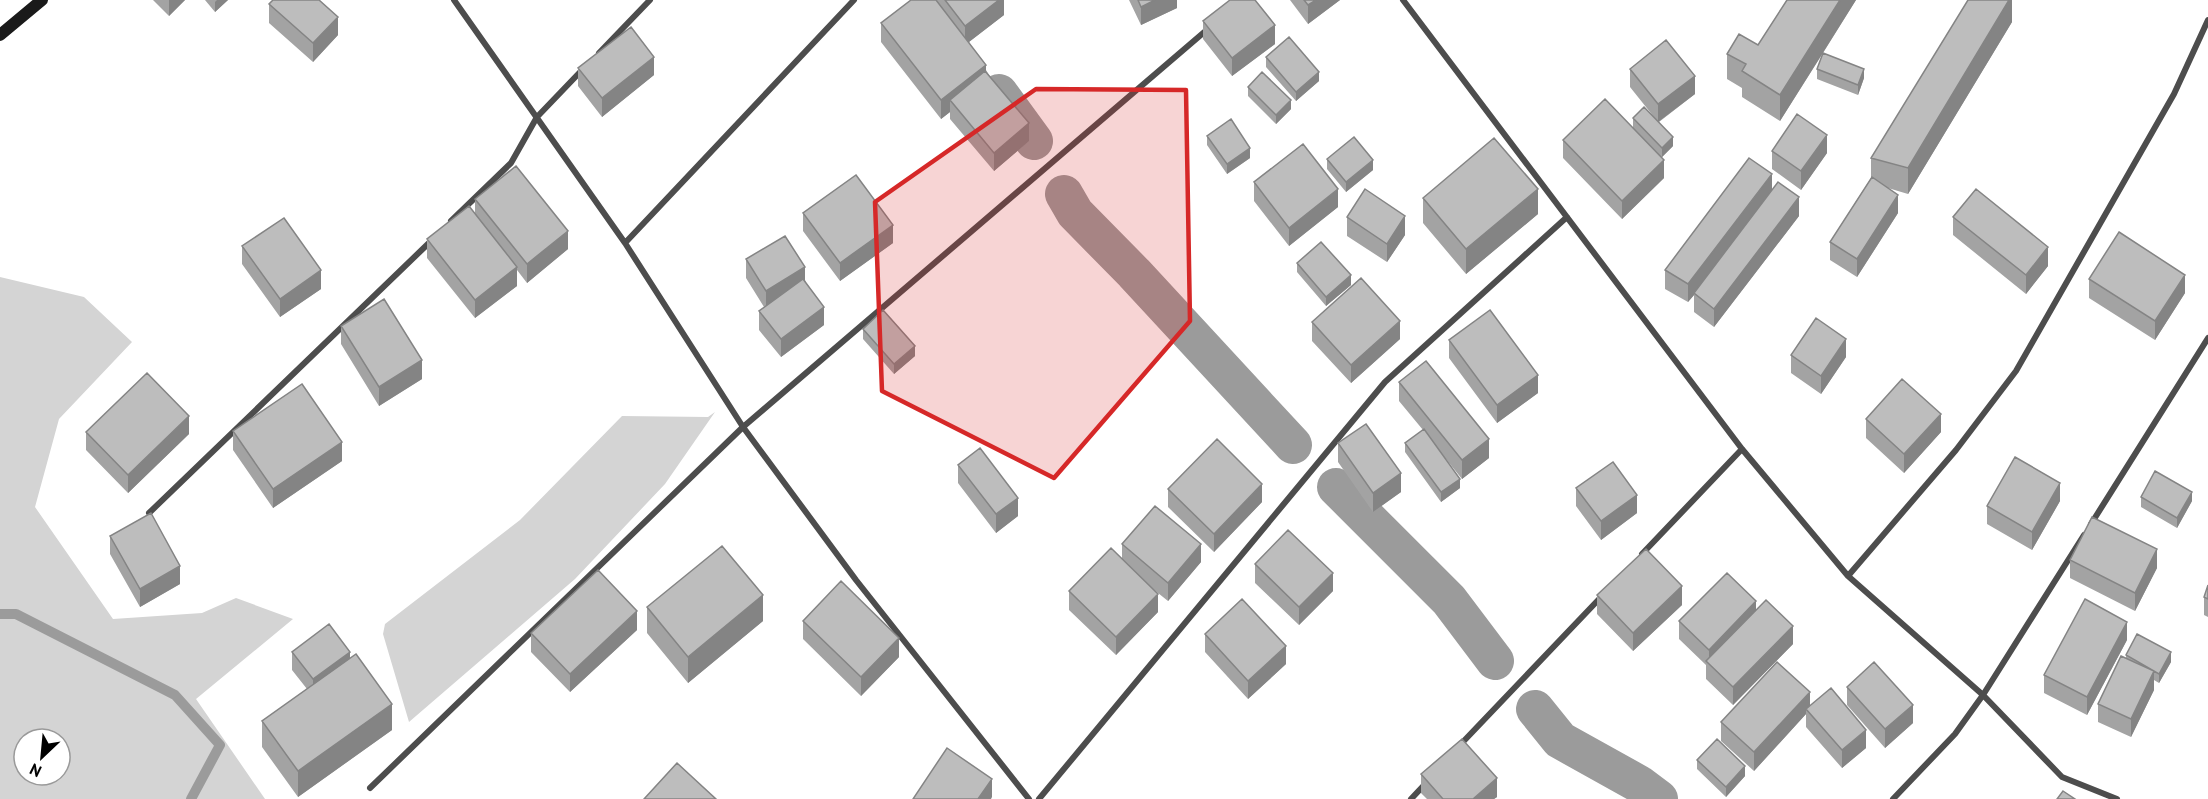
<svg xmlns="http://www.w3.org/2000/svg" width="2208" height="799" font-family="'PT Sans',sans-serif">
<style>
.green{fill:#d4d4d4;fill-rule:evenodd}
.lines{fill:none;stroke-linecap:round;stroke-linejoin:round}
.stream{stroke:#9b9b9b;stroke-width:10}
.canal{stroke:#9b9b9b;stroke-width:38}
.street{stroke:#4d4d4d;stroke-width:6}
.secondary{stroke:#1a1a1a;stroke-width:12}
.wall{fill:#a3a3a3}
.shaded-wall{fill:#848484}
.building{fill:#bdbdbd;stroke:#848484;stroke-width:1.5}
.marked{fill:#d62828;fill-opacity:0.2;stroke:#d62828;stroke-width:4.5;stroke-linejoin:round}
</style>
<rect width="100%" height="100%" fill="#fff"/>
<path class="green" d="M0,277L84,297L132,342L59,419L35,507L113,619L202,613L236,598L293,619L196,699L265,799H0ZM24,739H60V775H24Z
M715,412L665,484L575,579L409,722L383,634L385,624L520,520L622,416L708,417Z"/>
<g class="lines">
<path class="stream" d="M0,614H16L175,695L220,745L191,799"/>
<path class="canal" d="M999,93L1034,141
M1064,194L1075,213L1134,273L1293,445
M1336,487L1449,600L1495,661
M1535,709L1560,740L1639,784L1659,799"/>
<path class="street" d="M454,0L625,243L743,427L856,580L1029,799
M1403,0L1742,449L1848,576L1983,695L2062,777L2117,799
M599,53L650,0
M451,221L511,163L537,117L583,69
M625,243L854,0
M149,513L431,241
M2091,524L2208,338
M1642,554L1742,449
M1848,576L1956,450L2016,371L2174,94L2208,20
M1460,745L1602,596
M370,788L743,427L1209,28
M1039,799L1385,382L1567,217
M1411,799L1427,782
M1893,799L1955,734L1983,695L2084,535"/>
<path class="secondary" d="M0,35L42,0"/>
</g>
<path class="wall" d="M153,0H185L169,16Z
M205,0H228L215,12Z
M911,0H1004V15L969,42L1029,141L994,171L950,119V112L941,119L881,42V23Z
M1129,0H1177V8L1141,25Z
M1290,0H1340L1308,24Z
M1787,0H1856L1823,53L1864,78L1858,95L1817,79V69L1823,53L1780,121L1742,97V88L1727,79V54L1758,45Z
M2012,0V22L1908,194L1888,188L1898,213L1857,277L1830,260V242L1871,178V158Z
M269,4L338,35L313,62L269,23Z
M1203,21L1275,44L1232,76L1203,39Z
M1266,57L1319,81L1296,101L1266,67Z
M578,68L654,75L602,117L578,86Z
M1630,69L1695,94L1659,122L1673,146L1662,157L1664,178L1622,219L1563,158V140L1633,127V118L1654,117L1630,87Z
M1248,87L1291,109L1276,124L1248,96Z
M1207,136L1250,158L1227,174L1207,145Z
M1772,151L1827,153L1801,190L1772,169Z
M1327,159L1373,170L1346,192L1327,169Z
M1254,182L1338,207L1289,246L1254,201Z
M1772,190L1799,216L1714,327L1694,312V295L1688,302L1665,289V270Z
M1423,198L1538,214L1466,274L1423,223Z
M475,199L568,249L527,283L517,270V286L475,318L427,258V239L475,214Z
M803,213L893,243L840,281L803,231Z
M1347,217L1405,235L1387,262L1347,236Z
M1953,217L2048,266L2026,294L1953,235Z
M242,246L321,289L280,317L242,264Z
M746,259L805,280L824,325L781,357L759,330V311L764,307L746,278Z
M1297,263L1351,285L1326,306L1297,272Z
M2089,279L2185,293L2155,340L2089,298Z
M1312,322L1400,339L1351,383L1312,341Z
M341,326L422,379L379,406L341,344Z
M863,329L915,356L894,374L863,339Z
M1449,340L1538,393L1497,423L1449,358Z
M1791,355L1846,357L1821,394L1791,373Z
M1399,382L1489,458L1462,479L1438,449L1460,488L1441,502L1405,452V443L1423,430L1399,401Z
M1866,419L1941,432L1904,473L1866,438Z
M233,431L342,461L273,508L233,450Z
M86,432L189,434L128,493L86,450Z
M1338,443L1401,492L1373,512L1338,462Z
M958,465L1018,516L996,533L958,483Z
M1576,488L1637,513L1601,540L1576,506Z
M1168,489L1262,502L1214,552L1168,507Z
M2141,497L2192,501L2177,528L2141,507Z
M2060,501L2032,550L1987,524V506Z
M110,536L180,584L140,607L110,554Z
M1122,544L1201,562L1168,601L1148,585L1158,612L1116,655L1069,610V591L1122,559Z
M2070,560L2157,568L2135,611L2070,578Z
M1255,564L1333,591L1299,625L1255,583Z
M2208,585V617L2204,615V597Z
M1597,595L1682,605L1633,651L1597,614Z
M647,607L763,621L688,683L647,633Z
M1756,610L1793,644L1733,705L1706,679V665L1679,639V621Z
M803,621L899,657L861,696L803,639Z
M637,630L570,692L531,652V633Z
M1205,634L1286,664L1248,699L1205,652Z
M2127,640L2087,715L2044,693V675Z
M292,652L350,658L392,730L298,797L262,747V721L307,689L292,670Z
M2126,655L2171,662L2159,683L2154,680V690L2131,737L2098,722V704L2126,658Z
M1847,687L1913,723L1885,748L1847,705Z
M1810,706L1866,748L1842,768L1806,727V714L1754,771L1721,741V722Z
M1697,760L1745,776L1726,797L1697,769Z
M1421,774L1497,797L1494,799H1427L1421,793Z"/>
<path class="shaded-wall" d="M169,0H185L169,16Z
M217,0H228L215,12V2Z
M999,0H1004V15L965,45V26Z
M1155,0H1177V8L1141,25V7Z
M1316,0H1340L1308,24V5Z
M1840,0H1856L1780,121V95Z
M2009,0H2012V22L1908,194V168Z
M338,17V35L313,62V43Z
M1275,25V44L1232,76V58Z
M654,57V75L602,117V98Z
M986,65V83L950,100V112L941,119V100Z
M1864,69V78L1858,95V85Z
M1319,72V81L1296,101V92Z
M1695,76V94L1658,122V104Z
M1291,100V109L1276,124V115Z
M1029,123V141L994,171V153Z
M1827,135V153L1801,190V171Z
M1673,137V146L1662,157V148Z
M1250,148V158L1227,174V164Z
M1373,160V170L1346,192V182Z
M1664,160V178L1622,219V201Z
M1772,174V192L1694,293V295L1688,302V284Z
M1338,189V207L1289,246V228Z
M1538,189V214L1466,274V249Z
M1898,195V213L1857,277V259Z
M1799,197V216L1714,327V309Z
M1405,216V235L1387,262V244Z
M893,225V243L840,281V263Z
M568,231V249L527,283V264Z
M2048,247V266L2026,294V275Z
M517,267V286L475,318V300Z
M805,267V286L766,309V291Z
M321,270V289L280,317V299Z
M1351,275V285L1326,306V297Z
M2185,275V293L2155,340V321Z
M824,307V325L781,357V339Z
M1400,321V339L1351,383V365Z
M1846,339V357L1821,394V376Z
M915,346V356L894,374V364Z
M422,360V379L379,406V387Z
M1538,375V393L1497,423V405Z
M1941,414V432L1904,473V454Z
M189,416V434L128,493V475Z
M1489,439V458L1462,479V460Z
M342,442V461L273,508V489Z
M1401,473V492L1373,512V493Z
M1460,479V488L1441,502V492Z
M2060,483V501L2032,550V532Z
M1262,484V502L1214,552V534Z
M2192,492V501L2177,528V518Z
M1637,495V513L1601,540V521Z
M1018,498V516L996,533V514Z
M1201,544V562L1168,601V583Z
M2157,549V568L2135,611V593Z
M180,566V584L140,607V589Z
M1333,573V591L1299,625V607Z
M1682,586V605L1633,651V633Z
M1158,594V612L1116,655V637Z
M763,595V621L688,683V657Z
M1756,601V620L1709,663V650Z
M637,611V630L570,692V674Z
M2127,622V640L2087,715V697Z
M1793,626V644L1733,705V687Z
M899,638V657L861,696V677Z
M1286,646V664L1248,699V681Z
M350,652V670L313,698V679Z
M2171,652V662L2159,683V674Z
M2154,671V690L2131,737V719Z
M1810,692V710L1806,709V714L1754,771V752Z
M392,704V730L298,797V771Z
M1913,705V723L1885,748V729Z
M1866,730V748L1842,768V750Z
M1745,766V776L1726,797V787Z
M1497,778V797L1494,799H1473Z
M992,779V797L991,799H978Z"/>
<path class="building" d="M273,0H319L338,17L313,43L269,4Z
M911,0H936L986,65L941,100L881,23Z
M945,0H999L965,26Z
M1138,0H1155L1141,7Z
M1230,0H1255L1275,25L1232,58L1203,21Z
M1304,0H1316L1308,5Z
M1787,0H1840L1780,95L1742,71L1746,64L1727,54L1739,34L1758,45Z
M1968,0H2009L1908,168L1871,158Z
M631,27L654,57L602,98L578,68Z
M1289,37L1319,72L1296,92L1266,57Z
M1666,40L1695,76L1658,104L1630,69Z
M1823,53L1864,69L1858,85L1817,69Z
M985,71L1029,123L994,153L950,100Z
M1262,72L1291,100L1276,115L1248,87Z
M1605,99L1664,160L1622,201L1563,140Z
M1644,107L1673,137L1662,148L1633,118Z
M1797,114L1827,135L1801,171L1772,151Z
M1231,119L1250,148L1227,164L1207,136Z
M1354,137L1373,160L1346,182L1327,159Z
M1494,138L1538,189L1466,249L1423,198Z
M1303,144L1338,189L1289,228L1254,182Z
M1749,158L1772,174L1688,284L1665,270Z
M516,166L568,231L527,264L475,199Z
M856,175L893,225L840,263L803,213Z
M1872,177L1898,195L1857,259L1830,242Z
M1778,182L1799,197L1714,309L1694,293Z
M1365,189L1405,216L1387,244L1347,217Z
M1976,189L2048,247L2026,275L1953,217Z
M469,206L517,267L475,300L427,239Z
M284,218L321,270L280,299L242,246Z
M2119,232L2185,275L2155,321L2089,279Z
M785,236L805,267L766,291L746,259Z
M1321,242L1351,275L1326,297L1297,263Z
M1361,278L1400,321L1351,365L1312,322Z
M803,279L824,307L781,339L759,311Z
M384,299L422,360L379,387L341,326Z
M883,310L915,346L894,364L863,329Z
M1490,310L1538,375L1497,405L1449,340Z
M1816,318L1846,339L1821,376L1791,355Z
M1426,361L1489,439L1462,460L1399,382Z
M147,373L189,416L128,475L86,432Z
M1902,379L1941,414L1904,454L1866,419Z
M302,384L342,442L273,489L233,431Z
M1366,424L1401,473L1373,493L1338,443Z
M1424,429L1460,479L1441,492L1405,443Z
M1217,439L1262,484L1214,534L1168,489Z
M980,448L1018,498L996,514L958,465Z
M2015,457L2060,483L2032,532L1987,506Z
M1613,462L1637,495L1601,521L1576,488Z
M2155,471L2192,492L2177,518L2141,497Z
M1155,506L1201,544L1168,583L1122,544Z
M151,513L180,566L140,589L110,536Z
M2092,517L2157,549L2135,593L2070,560Z
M1288,530L1333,573L1299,607L1255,564Z
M722,546L763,595L688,657L647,607Z
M1111,548L1158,594L1116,637L1069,591Z
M1646,549L1682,586L1633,633L1597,595Z
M598,570L637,611L570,674L531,633Z
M1727,573L1756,601L1709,650L1679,621Z
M841,581L899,638L861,677L803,621Z
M2208,585V599L2204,597Z
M1242,599L1286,646L1248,681L1205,634Z
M2085,599L2127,622L2087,697L2044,675Z
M1766,600L1793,626L1733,687L1706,661Z
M329,624L350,652L313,679L292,652Z
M2137,634L2171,652L2159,674L2126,655Z
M356,654L392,704L298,771L262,721Z
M2121,656L2154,671L2131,719L2098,704Z
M1777,662L1810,692L1754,752L1721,722Z
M1874,662L1913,705L1885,729L1847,687Z
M1831,688L1866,730L1842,750L1806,709Z
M1462,739L1497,778L1473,799H1443L1421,774Z
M1717,739L1745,766L1726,787L1697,760Z
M947,748L992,779L978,799H913Z
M677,763L716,799H644Z
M2063,791L2075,799H2057Z"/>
<path class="marked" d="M1036,89L1186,90L1190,321L1054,478L882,391L875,202Z"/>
<g transform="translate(42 757) rotate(206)"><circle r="28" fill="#ffffff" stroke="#999999" stroke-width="1.5"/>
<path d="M0-4.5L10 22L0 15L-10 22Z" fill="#000000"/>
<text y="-9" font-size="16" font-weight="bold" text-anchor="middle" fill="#000000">N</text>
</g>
</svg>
